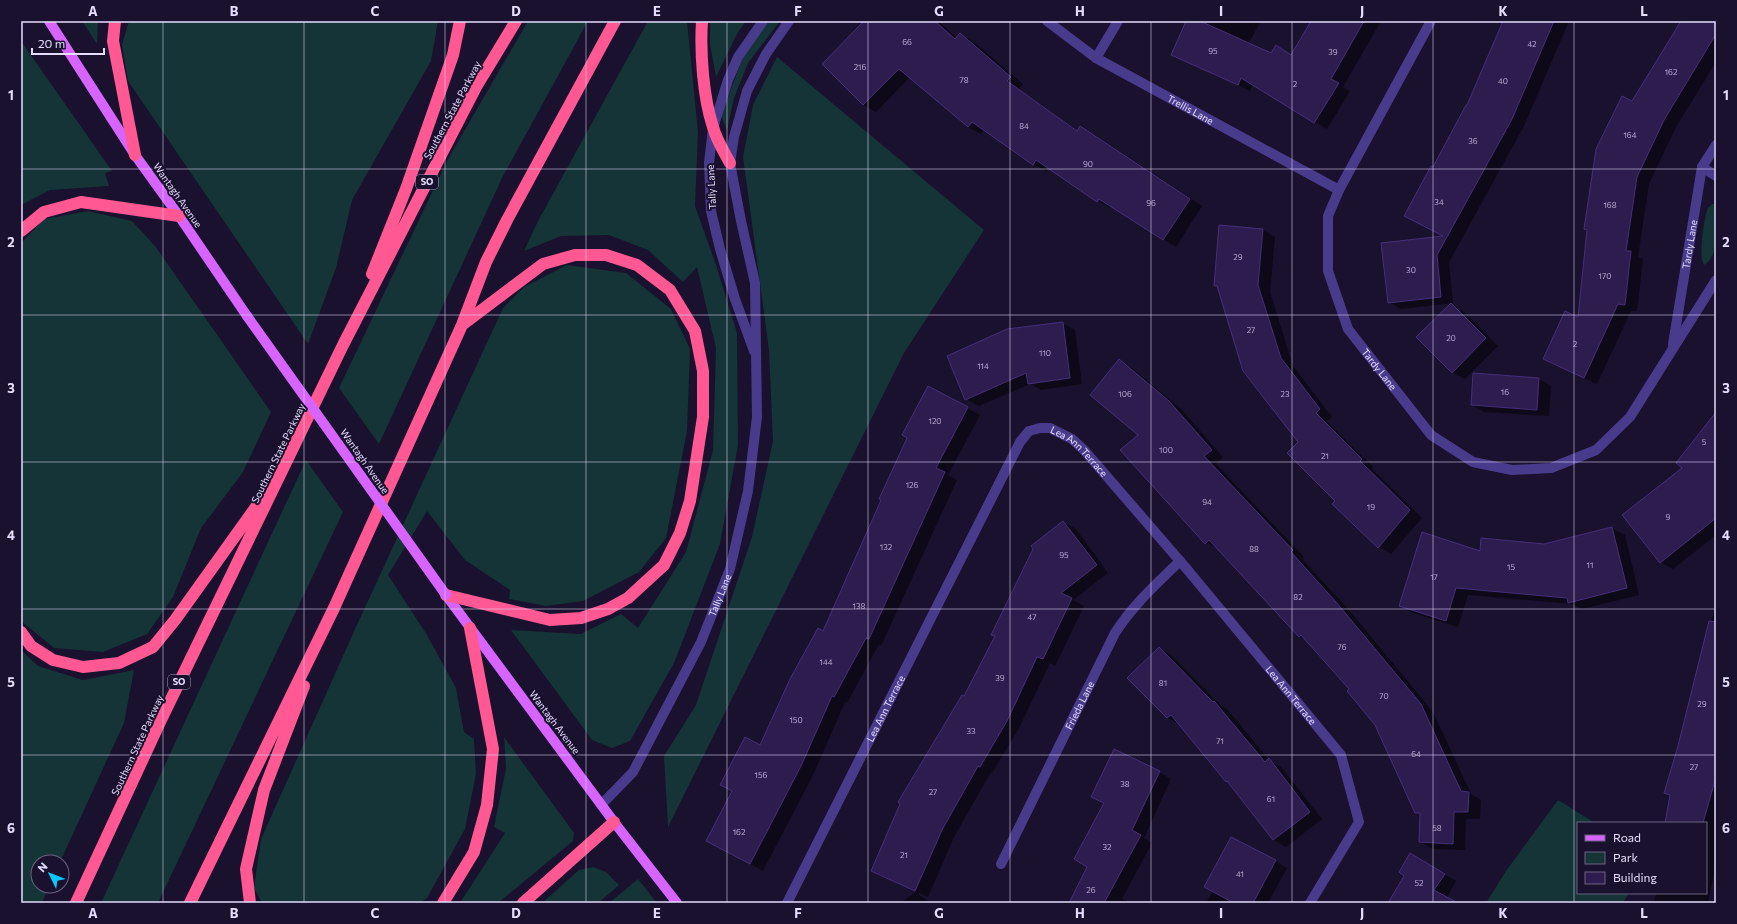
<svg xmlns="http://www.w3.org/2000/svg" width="1737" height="924" font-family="Commissioner,sans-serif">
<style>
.green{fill:#143437}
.shadow{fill:#0007}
.building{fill:#2d1d4e;stroke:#472e7b}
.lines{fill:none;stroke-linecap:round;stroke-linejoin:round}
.minor{stroke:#493b8c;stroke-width:10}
.major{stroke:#d864ff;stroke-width:10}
.highway{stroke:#ff5893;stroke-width:12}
.major-bridge{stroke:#d864ff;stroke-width:10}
.grid{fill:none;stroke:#e5ddff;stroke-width:1;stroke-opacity:0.55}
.labels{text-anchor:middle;stroke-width:4;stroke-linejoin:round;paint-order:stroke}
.number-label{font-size:8px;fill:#b7add3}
.shield{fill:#19112d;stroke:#a8a0c0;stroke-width:1}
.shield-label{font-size:9px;font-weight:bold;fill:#e5ddff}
.street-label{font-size:10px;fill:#e5ddff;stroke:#19112d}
.neatline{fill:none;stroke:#e5ddff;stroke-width:1.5}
.grid-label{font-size:13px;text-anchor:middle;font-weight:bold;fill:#e5ddff}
</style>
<rect width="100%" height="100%" fill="#19112d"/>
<path class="green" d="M82,21H98L97,44Z
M129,21H438L431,61L352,200L336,268L308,344L128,81L122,45Z
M528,21H588L503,176L379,444L339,388L448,159Z
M648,21H687L698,132L695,206L716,265L737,333L738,445L720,544L674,663L630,741L612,748L592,740L511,630L581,634L621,614L638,628L686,552L713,450L716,348L697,267L683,282L648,250L609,235L561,236L524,251L538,221Z
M710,21H746L737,34L716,77L710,44Z
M767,21H780L748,63L734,98L727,131L721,115L744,55Z
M21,41L112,171L105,173L109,186L50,190L21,205Z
M777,57L984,230L904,353L668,827L664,756L696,705L752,537L773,441L769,350L743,157L753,105Z
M1713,204H1716C1716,220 1721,256 1704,265C1698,259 1704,217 1708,208C1709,207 1712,204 1713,204Z
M88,211L132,221L155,246L271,412L243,472L201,528L173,597L147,634L103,652L54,648L21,621V243L44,219Z
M567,265L626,273L671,309L690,349L687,431L666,538L639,572L583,601L546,606L509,599L510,590L465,560L427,511L388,575L427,635L456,688L464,732L474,739L476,774L465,829L427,898L420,903H262L254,888L261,839L356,627L503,308L524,287Z
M306,460L343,512L158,903H101Z
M21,650L38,666L83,680L134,670L124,723L60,862H38V886H49L42,903H21Z
M504,737L574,833L573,841L498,903H460L505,833L494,827L506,768Z
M1558,800L1595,823H1578V893H1629L1623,903H1486L1506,871Z
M593,867L606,872L619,885L598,903H542L579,870Z
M638,879L657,903H609Z"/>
<path class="shadow" d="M865,21H938L957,38L960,34L973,41L1023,84L1019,89L1078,131L1080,127L1093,134L1202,206L1176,247L1111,206L1110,208L1097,201L1048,167L1046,171L1033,164L984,129L981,134L968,127L910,77L876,112L863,105L823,64Z
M1188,21H1261L1248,44L1271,55L1292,56L1311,21H1381L1343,87L1350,91L1327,129L1253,84L1250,91L1172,54Z
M1504,21H1569L1524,126L1449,262L1453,303L1401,309L1389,302L1445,237L1434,168L1467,107Z
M1682,21H1716V62L1676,127L1649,184L1638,257L1643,259L1637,311H1631L1597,384L1544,359L1579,318L1632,102Z
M1263,230L1275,237L1270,292L1293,366L1332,417L1327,421L1373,467L1372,469L1422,518L1391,554L1379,547L1334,504L1337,501L1300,442L1219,288L1215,286Z
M1451,304L1463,311L1498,346L1465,379L1452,372Z
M1062,323L1075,330L1082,384L1041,390L1030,384L979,406L966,399Z
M1119,361L1132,368L1181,409L1223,457L1216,464L1304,557L1302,559L1349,610L1433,712L1471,794L1481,800L1480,819H1466L1465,850L1433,849L1420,842L1421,815L1416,812L1376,725L1350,690L1307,640L1300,636L1219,549L1206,543L1139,435Z
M1539,379L1551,386L1549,416L1484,412L1472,405Z
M928,387L980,415L948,475L957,480L881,646L879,644L847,703L845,702L814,773L763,871L719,847L760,746L824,632Z
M1716,413V535L1673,569L1660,562L1683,468Z
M1063,522L1076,529L1108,573L1073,600L1084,606L1055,666L1050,663L1019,728L992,773L991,772L954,837L928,897L919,893V895L927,900L930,903H900L916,892L872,871L965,698Z
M1612,528L1625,535L1639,595L1582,609L1572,604L1468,595L1458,627L1413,613L1400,606L1481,552L1544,545Z
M1714,612H1716V864L1708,903H1653L1657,893H1706V823H1666L1671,796L1665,792L1679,746L1701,657L1700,656Z
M1159,648L1171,655L1221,706L1227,709L1269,760L1281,767L1322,819L1286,847L1274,840L1230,783L1227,781L1179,724L1168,718L1129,678Z
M1159,772L1171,779L1144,838L1152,843L1122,899L1131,903H1070L1088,867L1105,804L1092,797Z
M1411,855L1456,881L1444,903H1389L1406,876Z
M1275,861L1287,868L1268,903H1206L1213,891Z"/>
<path class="building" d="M864,21H935L955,39L960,33L1011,77L1007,81L1077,131L1080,126L1190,199L1163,240L1099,199L1097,202L1036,160L1033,165L972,122L968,127L899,69L863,105L822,64Z
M1186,21H1200L1271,53L1276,45L1291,55L1311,21H1364L1331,79L1339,83L1314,123L1241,78L1238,85L1171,55Z
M1503,21H1554L1512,119L1437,255L1441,297L1388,303L1381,243L1443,236L1404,216L1431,166L1433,167L1466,105H1467Z
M1681,21H1716V34L1664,120L1637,177L1626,251H1631L1625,305L1618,304L1584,378L1543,359L1565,311L1578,317L1587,230L1584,229L1596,149L1622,96L1632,101Z
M1219,225L1263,229L1258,285L1281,358L1320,409L1316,413L1362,459L1360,461L1410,510L1378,548L1332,504L1335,501L1287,453L1298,442L1243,371L1217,286H1214Z
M1451,303L1486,338L1452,373L1416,337Z
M1063,322L1070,378L1028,384L1026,373L965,400L947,356L1007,329Z
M1119,359L1169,401L1212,450L1204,456L1293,550L1291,552L1336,602L1421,704L1461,791L1469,792L1468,812H1454L1453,844L1419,842L1420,813H1415L1375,725L1347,691L1349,689L1301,635L1299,637L1209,540L1205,544L1120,450L1138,435L1090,395Z
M1473,373L1539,378L1537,410L1471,405Z
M928,386L968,407L936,468L945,472L869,639L866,638L834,697L832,696L801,766L750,864L706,841L732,791L720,785L745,737L760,745L790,679L818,628L823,631L881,500L879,499L907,438L902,435Z
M1716,412V518L1660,563L1622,515L1682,468L1676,463Z
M1063,521L1097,565L1061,593L1072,598L1043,659L1037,657L1007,721L980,767L978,766L942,830L915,891L871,871L900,804L898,802L962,695L964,696L995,636L991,635L1033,549L1031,546Z
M1612,527L1627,588L1568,603L1567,598L1456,588L1446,621L1399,606L1422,532L1480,551L1481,538L1544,544Z
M1709,621L1716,622V777L1703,823H1665L1670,795L1664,793L1678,746Z
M1159,647L1213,702L1214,701L1265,762L1269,758L1310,812L1273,840L1227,781L1226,782L1171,715L1167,718L1127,678Z
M1114,749L1160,771L1132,830L1141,835L1104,903H1069L1087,867L1074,859L1104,803L1091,797Z
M1231,837L1276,860L1253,903H1234L1204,887Z
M1410,853L1445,874L1434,890L1458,903H1388L1404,876L1399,872Z"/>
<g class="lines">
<g class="minor">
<path id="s1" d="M1047,21L1096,58L1339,190"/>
<path id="s2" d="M1431,21L1339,190L1328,216V271L1348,329L1431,435L1473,462L1512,470L1551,468L1596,450L1630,417L1716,280"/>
<path d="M1096,58L1118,21"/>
<path d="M1702,167L1716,176"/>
<path id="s3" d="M1673,344L1702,167L1716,145"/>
<path d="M754,351L735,299L720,249L711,211L709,163L713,128L728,80L738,57L763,21"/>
<path id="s4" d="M601,805L633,772L701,642L730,569L748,491L757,417L755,283L741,221L730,163L734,137L747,91L766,54L789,21"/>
<path id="s5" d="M1001,864L1115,633C1133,605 1156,584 1180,561"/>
<path id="s6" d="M787,903L1020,442L1029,431L1040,428H1050L1072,439L1084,450L1186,568L1341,755L1359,822L1310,903"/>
</g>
<path class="major" d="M49,21L135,155L179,216L247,316
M446,595L614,822L677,903"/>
<path class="highway" d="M115,21L113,41L135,155
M702,21C700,52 703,97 713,127C716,139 724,152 730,163
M21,231L44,212L81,202L179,216
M372,274L406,189L453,55L460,21
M446,595L550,620L581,618L608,609L628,598L664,565L680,533L690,501L703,417V371L695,331L670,290L637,265L606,255H575L543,264L462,325
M21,632L31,646L53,660L83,667L119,663L153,647L175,620L261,500
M76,903L160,722L343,345L476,87L516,21
M190,903L334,608L462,325L486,262L507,220L615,21
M250,903L246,869L264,790L304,686
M443,903L474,852L487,805L493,749L470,628
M523,903L614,822"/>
<path class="major-bridge" d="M247,316L446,595"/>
</g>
<path class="grid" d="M163,21V903M304,21V903M445,21V903M586,21V903M727,21V903M868,21V903M1010,21V903M1151,21V903M1292,21V903M1433,21V903M1574,21V903M21,169H1716M21,315H1716M21,462H1716M21,609H1716M21,755H1716"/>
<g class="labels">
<g class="number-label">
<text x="907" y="45">66</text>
<text x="1532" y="47">42</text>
<text x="1213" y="54">95</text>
<text x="1333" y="55">39</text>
<text x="860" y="70">216</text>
<text x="1671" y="75">162</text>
<text x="964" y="83">78</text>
<text x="1503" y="84">40</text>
<text x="1295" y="87">2</text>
<text x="1024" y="129">84</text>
<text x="1630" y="138">164</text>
<text x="1473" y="144">36</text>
<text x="1088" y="167">90</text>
<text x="1439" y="205">34</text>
<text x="1151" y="206">96</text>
<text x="1610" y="208">168</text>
<text x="1238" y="260">29</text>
<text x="1411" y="273">30</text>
<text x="1605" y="279">170</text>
<text x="1251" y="333">27</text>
<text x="1451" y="341">20</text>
<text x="1575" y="347">2</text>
<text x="1045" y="356">110</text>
<text x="983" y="369">114</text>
<text x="1505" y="395">16</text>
<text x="1125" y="397">106</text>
<text x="1285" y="397">23</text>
<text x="935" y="424">120</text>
<text x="1704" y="445">5</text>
<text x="1166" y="453">100</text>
<text x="1325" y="459">21</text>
<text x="912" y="488">126</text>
<text x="1207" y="505">94</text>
<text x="1371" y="510">19</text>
<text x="1668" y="520">9</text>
<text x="886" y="550">132</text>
<text x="1254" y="552">88</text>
<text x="1064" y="558">95</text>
<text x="1590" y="568">11</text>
<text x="1511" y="570">15</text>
<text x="1434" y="580">17</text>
<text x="1298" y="600">82</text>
<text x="859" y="609">138</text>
<text x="1032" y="620">47</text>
<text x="1342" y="650">76</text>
<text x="826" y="665">144</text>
<text x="1000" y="681">39</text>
<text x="1163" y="686">81</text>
<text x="1384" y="699">70</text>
<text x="1702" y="707">29</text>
<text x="796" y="723">150</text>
<text x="971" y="734">33</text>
<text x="1220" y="744">71</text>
<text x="1416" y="757">64</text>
<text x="1694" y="770">27</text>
<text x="761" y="778">156</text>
<text x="1125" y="787">38</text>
<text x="933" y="795">27</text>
<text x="1271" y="802">61</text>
<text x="1437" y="831">58</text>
<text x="739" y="835">162</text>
<text x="1107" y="850">32</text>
<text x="904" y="858">21</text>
<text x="1240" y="877">41</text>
<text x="1419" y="886">52</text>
<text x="1091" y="893">26</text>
</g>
<g class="shield">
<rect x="416" y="175" width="22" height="14" rx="3"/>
<rect x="168" y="675" width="22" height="14" rx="3"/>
</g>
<g class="shield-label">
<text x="427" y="185">SO</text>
<text x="179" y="685">SO</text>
</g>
<g class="street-label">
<text dy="4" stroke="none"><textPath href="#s1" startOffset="169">Trellis Lane</textPath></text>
<text transform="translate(452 110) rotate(-62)" y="4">Southern State Parkway</text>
<text transform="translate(711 187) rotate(-93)" y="4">Tally Lane</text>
<text transform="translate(178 195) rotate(55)" y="4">Wantagh Avenue</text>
<text dy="4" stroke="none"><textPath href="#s3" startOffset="101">Tardy Lane</textPath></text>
<text dy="4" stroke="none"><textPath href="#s2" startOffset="388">Tardy Lane</textPath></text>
<text transform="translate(278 453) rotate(-64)" y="4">Southern State Parkway</text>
<text dy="4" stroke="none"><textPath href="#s6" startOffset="590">Lea Ann Terrace</textPath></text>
<text transform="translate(365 461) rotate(55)" y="4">Wantagh Avenue</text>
<text dy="4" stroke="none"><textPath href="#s4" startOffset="243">Tally Lane</textPath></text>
<text dy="4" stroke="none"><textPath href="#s6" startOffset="914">Lea Ann Terrace</textPath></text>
<text dy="4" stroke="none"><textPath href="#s5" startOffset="177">Frieda Lane</textPath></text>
<text dy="4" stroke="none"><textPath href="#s6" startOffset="218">Lea Ann Terrace</textPath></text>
<text transform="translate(555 722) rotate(53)" y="4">Wantagh Avenue</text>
<text transform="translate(137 745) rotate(-65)" y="4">Southern State Parkway</text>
</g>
</g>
<rect width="1737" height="924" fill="none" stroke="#19112d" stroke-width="44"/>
<rect x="1577" y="822" width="130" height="72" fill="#19112d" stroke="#6b6381"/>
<rect x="1585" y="835" width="20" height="6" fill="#d864ff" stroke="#6b6381"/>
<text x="1613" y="842" font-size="12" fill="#e5ddff">Road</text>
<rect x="1585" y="852" width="20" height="12" fill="#143437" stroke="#6b6381"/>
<text x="1613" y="862" font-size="12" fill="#e5ddff">Park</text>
<rect x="1585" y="872" width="20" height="12" fill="#2d1d4e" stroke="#6b6381"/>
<text x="1613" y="882" font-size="12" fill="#e5ddff">Building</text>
<g transform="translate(50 874) rotate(313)"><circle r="19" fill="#19112d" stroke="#6b6381"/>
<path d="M0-3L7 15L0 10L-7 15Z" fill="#09c8ff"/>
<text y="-6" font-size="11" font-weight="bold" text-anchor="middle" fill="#e5ddff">N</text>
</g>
<path d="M32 48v6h72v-6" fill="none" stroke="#e5ddff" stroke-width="2"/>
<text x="38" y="48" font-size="12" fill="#e5ddff" stroke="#19112d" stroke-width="3" paint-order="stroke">20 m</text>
<rect x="22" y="22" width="1693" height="880" class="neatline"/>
<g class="grid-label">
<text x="93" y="16">A</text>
<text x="234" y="16">B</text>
<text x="375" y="16">C</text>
<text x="516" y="16">D</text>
<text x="657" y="16">E</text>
<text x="798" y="16">F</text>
<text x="939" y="16">G</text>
<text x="1080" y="16">H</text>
<text x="1221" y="16">I</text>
<text x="1362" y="16">J</text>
<text x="1503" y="16">K</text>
<text x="1644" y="16">L</text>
<text x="11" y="100">1</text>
<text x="1726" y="100">1</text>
<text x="11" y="247">2</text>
<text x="1726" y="247">2</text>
<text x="11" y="393">3</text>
<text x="1726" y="393">3</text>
<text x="11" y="540">4</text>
<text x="1726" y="540">4</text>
<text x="11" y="687">5</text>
<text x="1726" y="687">5</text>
<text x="11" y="833">6</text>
<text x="1726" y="833">6</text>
<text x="93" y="918">A</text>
<text x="234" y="918">B</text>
<text x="375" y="918">C</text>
<text x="516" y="918">D</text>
<text x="657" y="918">E</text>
<text x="798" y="918">F</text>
<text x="939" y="918">G</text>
<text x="1080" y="918">H</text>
<text x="1221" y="918">I</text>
<text x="1362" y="918">J</text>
<text x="1503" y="918">K</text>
<text x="1644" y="918">L</text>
</g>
</svg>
